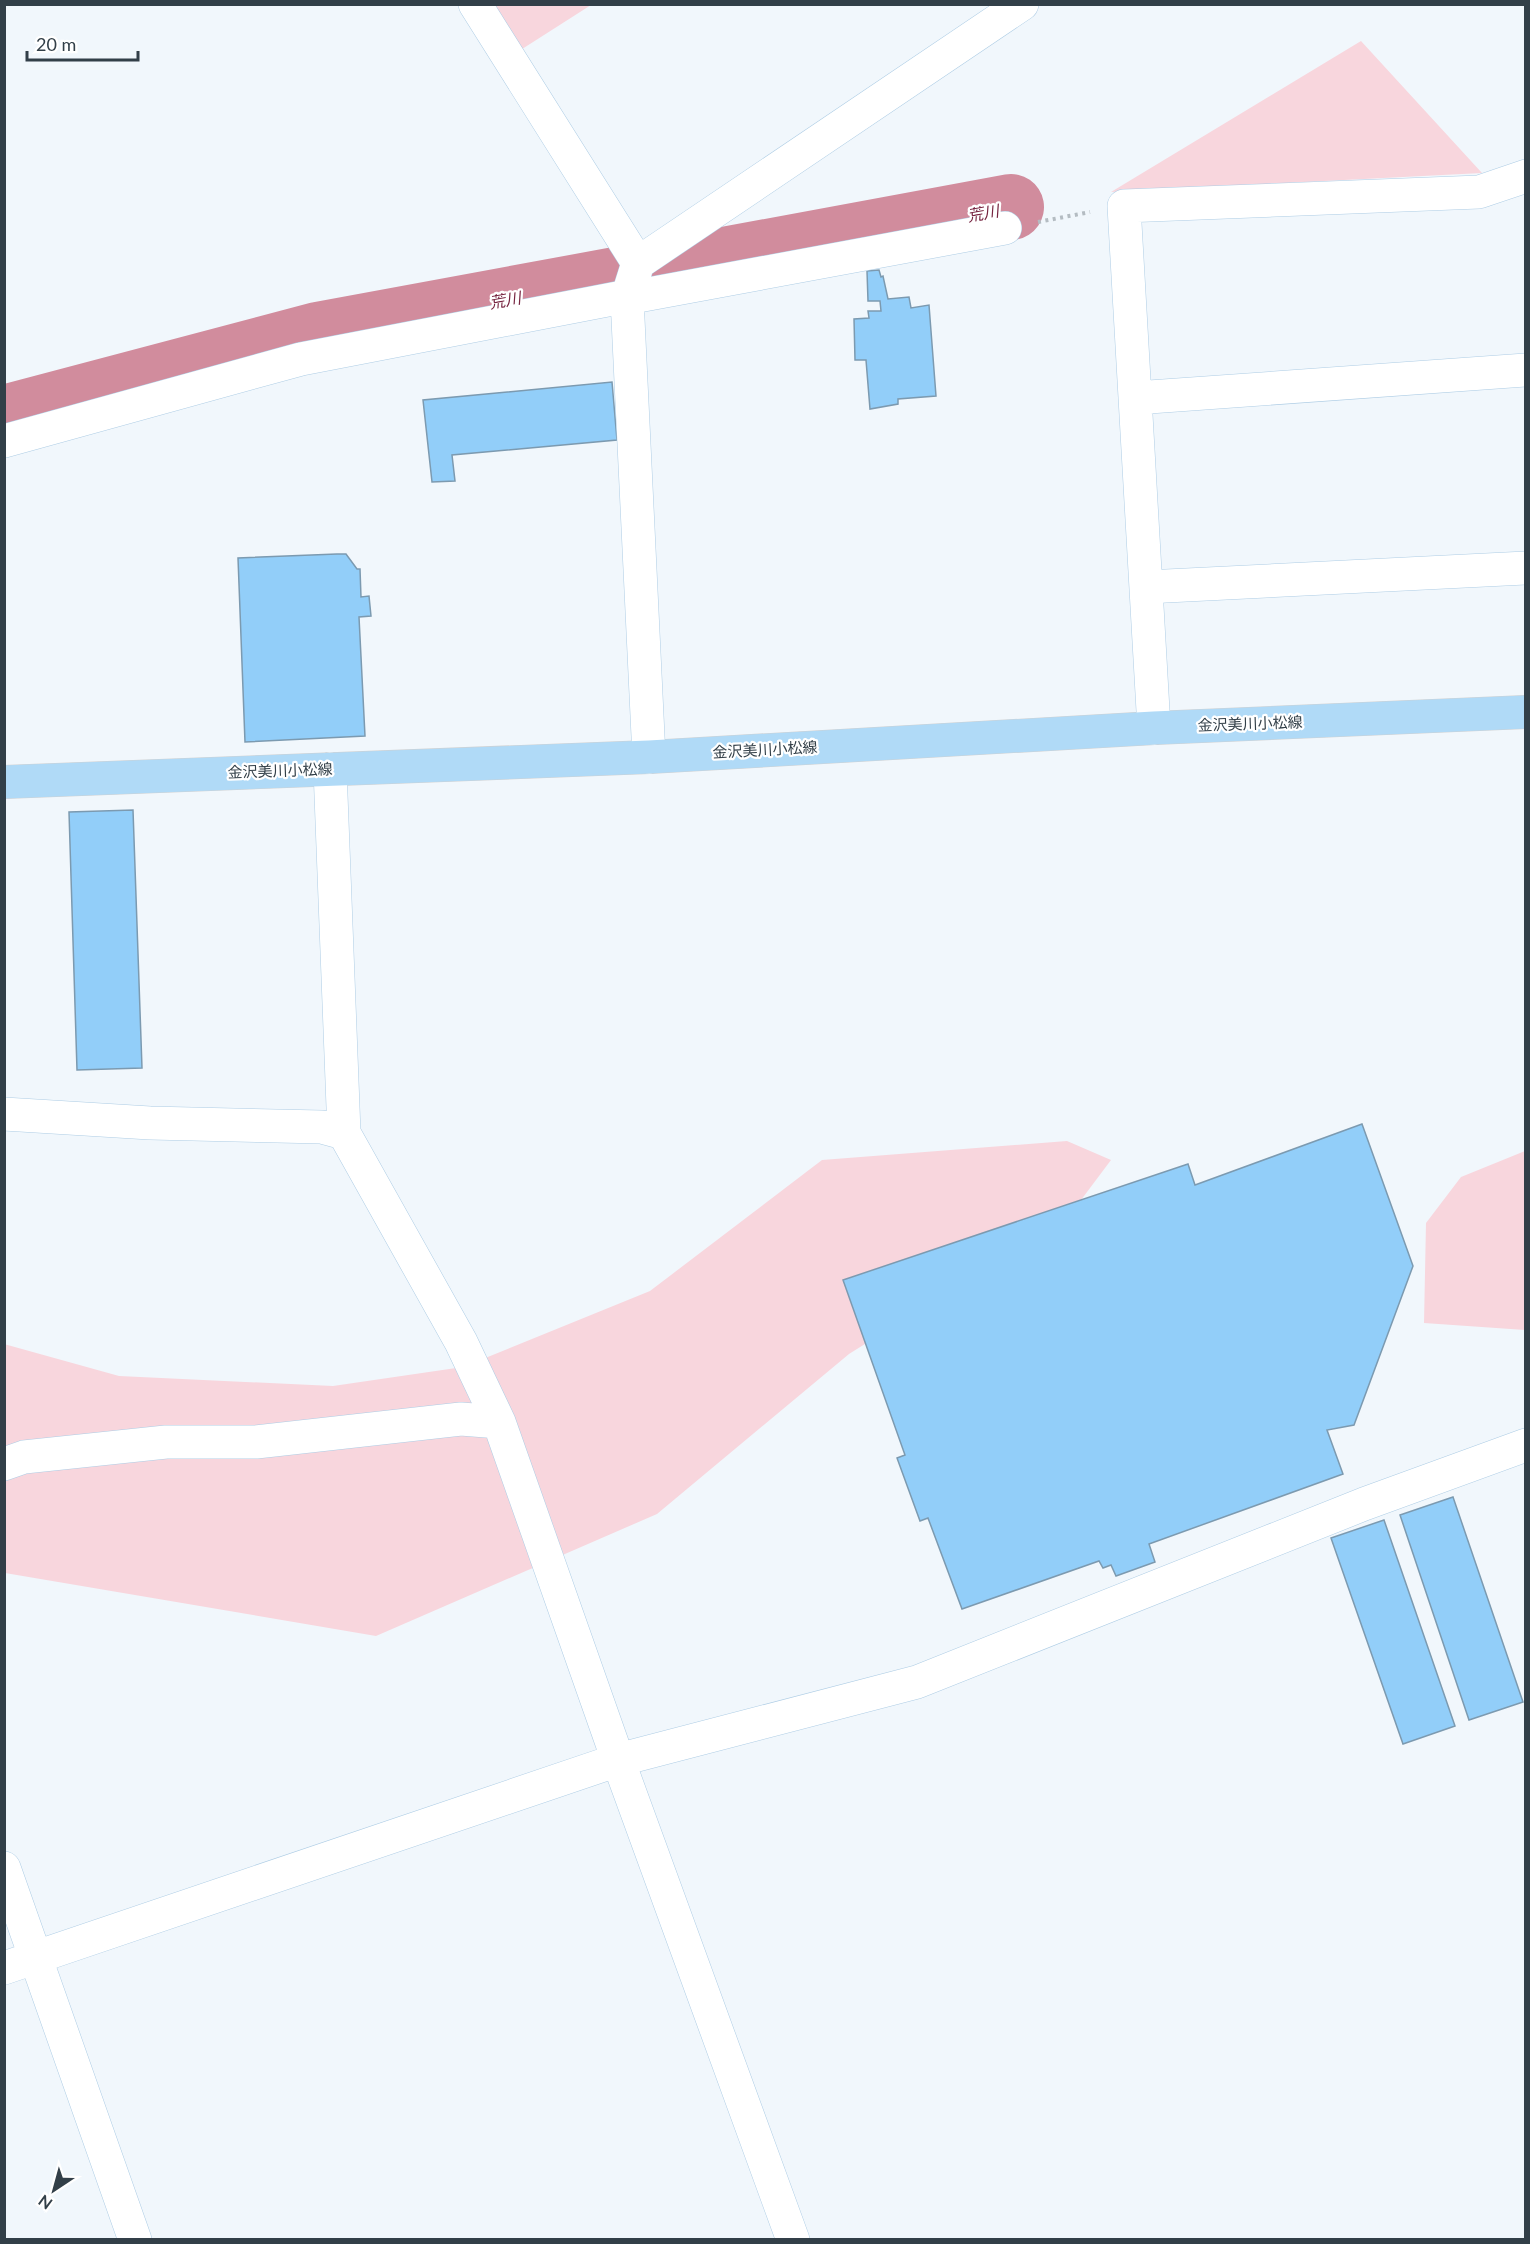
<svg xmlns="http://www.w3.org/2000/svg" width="1530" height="2244" font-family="Lato,'Noto Sans JP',sans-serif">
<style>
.green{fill:#f8d6dd}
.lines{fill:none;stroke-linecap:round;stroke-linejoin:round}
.river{stroke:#d18c9d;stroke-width:66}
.building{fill:#92cef9;stroke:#7c9ab0;stroke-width:1.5}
.street-casing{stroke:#aecde5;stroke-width:34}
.primary-casing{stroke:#ced1d3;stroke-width:34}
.path{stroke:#b4bcc2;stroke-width:4;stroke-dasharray:3 4.5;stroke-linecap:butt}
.street{stroke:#fff;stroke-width:33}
.primary{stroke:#b0daf7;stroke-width:33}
.labels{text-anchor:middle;stroke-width:4.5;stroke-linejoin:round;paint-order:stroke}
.street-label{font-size:15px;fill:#323f48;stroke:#fff}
.water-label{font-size:16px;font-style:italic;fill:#762440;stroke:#fff}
</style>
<rect width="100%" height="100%" fill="#f1f7fc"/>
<path class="green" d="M488,5H591L519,51Z
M1361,41L1482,173L1111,192Z
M1067,1141L1111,1160L1069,1216L849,1354L657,1514L376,1636L5,1573L4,1344L119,1376L333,1386L463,1367L650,1291L822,1160Z
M1525,1151V1330L1424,1323L1426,1223L1461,1177Z"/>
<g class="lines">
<path class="river" d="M4,418L318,335L1011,207"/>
</g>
<path class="building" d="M879,270L881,277L883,276L888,299L909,297L911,308L929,305L936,396L898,399V404L870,409L866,360H855L854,319L869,318L868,311H881L880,301H868L867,271Z
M612,382L617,440L452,455L455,481L432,482L423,400Z
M337,554H346L357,569H360L361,597L369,596L371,616L359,617L365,736L245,742L238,558Z
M133,810L142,1068L77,1070L69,812Z
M1362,1124L1413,1266L1354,1425L1327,1430L1343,1474L1149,1544L1155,1562L1116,1576L1111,1565L1103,1568L1099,1561L962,1609L928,1518L920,1521L897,1458L905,1455L843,1280L1188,1164L1195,1185Z
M1453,1497L1523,1702L1469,1720L1400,1515Z
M1384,1520L1455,1726L1403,1744L1331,1538Z"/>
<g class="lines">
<defs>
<path id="street" d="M475,4L638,263
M627,298L1005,228
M1135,398L1526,370
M4,441L301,359L628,296
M1146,587L1526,568
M1154,728L1124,206L1479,192L1526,176
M649,757L627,298L638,263L1022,4
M330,769L344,1133L461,1342L499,1422L618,1760L793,2240
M4,1114L150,1123L322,1127L344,1133
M4,1464L24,1457L166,1442H256L461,1419L499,1422
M4,1868L135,2240
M4,1968L618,1760L917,1682L1364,1504L1526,1445"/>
<path id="primary" d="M4,782L649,757L1154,728L1526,712"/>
</defs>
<use href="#street" class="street-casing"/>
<use href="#primary" class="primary-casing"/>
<path class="path" d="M1038,222L1090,212"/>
<use href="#street" class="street"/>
<use href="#primary" class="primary"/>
</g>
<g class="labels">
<g class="street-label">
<text transform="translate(1250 724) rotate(-2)" y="5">金沢美川小松線</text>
<text transform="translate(765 750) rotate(-3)" y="5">金沢美川小松線</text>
<text transform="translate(280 771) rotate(-2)" y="5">金沢美川小松線</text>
</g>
<g class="water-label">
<text transform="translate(983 213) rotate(-10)" y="6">荒川</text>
<text transform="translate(505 300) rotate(-10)" y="6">荒川</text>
</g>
</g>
<rect width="1530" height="2244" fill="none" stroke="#323f48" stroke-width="12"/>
<g transform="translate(54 2190) rotate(216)" stroke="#ffffff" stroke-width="4.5" paint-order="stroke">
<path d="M0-4.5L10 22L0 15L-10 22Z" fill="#323f48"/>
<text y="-9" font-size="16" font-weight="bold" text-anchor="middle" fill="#323f48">N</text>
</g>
<path d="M27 51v9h111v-9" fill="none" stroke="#323f48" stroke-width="3"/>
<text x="36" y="51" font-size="18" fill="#323f48" stroke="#ffffff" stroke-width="4.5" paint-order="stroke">20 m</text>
</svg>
